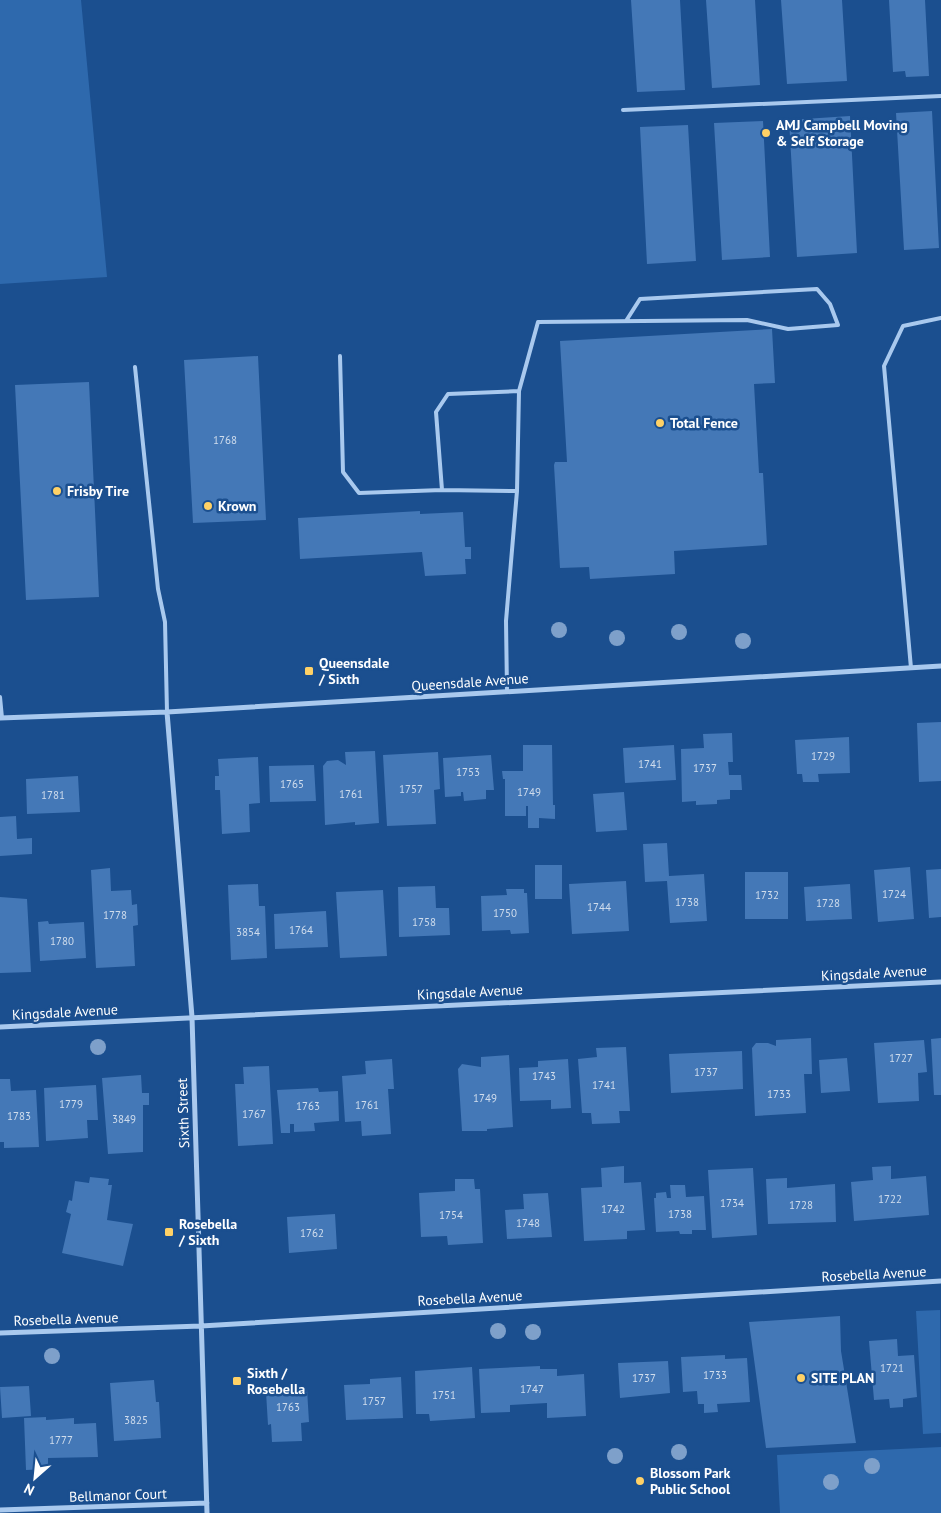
<svg xmlns="http://www.w3.org/2000/svg" width="941" height="1513" font-family="'PT Sans',sans-serif">
<style>
.green{fill:#2e69ad}
.building{fill:#4478b7}
.lines{fill:none;stroke-linecap:round;stroke-linejoin:round}
.lane{stroke:#a9c9ee;stroke-width:4}
.street{stroke:#a9c9ee;stroke-width:5}
.tree{fill:#7ea0ca}
.poi-dot{fill:#ffd166;stroke:#1b4f8f;stroke-width:2}
.labels{text-anchor:middle;stroke-width:5;stroke-linejoin:round;paint-order:stroke}
.number-label{font-size:11px;fill:#d0dded}
.poi-label{font-size:14px;font-weight:bold;fill:#fff;stroke:#1b4f8f;text-anchor:start}
.street-label{font-size:14px;fill:#fff;stroke:#1b4f8f}
</style>
<rect width="100%" height="100%" fill="#1b4f8f"/>
<path class="green" d="M0,0H81L107,277L0,284Z
M940,1310L941,1433L923,1434L916,1311Z
M941,1447V1513H780L777,1455Z"/>
<path class="building" d="M631,0H680L685,90L637,92Z
M706,0H755L760,85L712,88Z
M781,0H842L847,81L787,84Z
M889,0H925L929,76L906,77L905,71L893,72Z
M932,111L939,248L904,250L896,113Z
M850,116L857,253L797,257L789,120Z
M763,121L770,257L722,260L714,123Z
M688,125L696,261L647,264L640,127Z
M772,329L775,383L754,384L759,473H763L767,545L674,551L675,574L590,579L589,567L560,568L554,465L555,462H567L560,341Z
M258,356L266,520L193,523L184,360Z
M89,382L99,597L26,600L15,385Z
M420,511V514L463,512L465,547H471V559H465L466,574L425,576L422,552L300,559L298,518Z
M941,722V781L919,782L917,723Z
M732,733L733,762H728L729,775H741L742,790H730V799L717,800V804L696,805V801L682,802L681,749L704,748L703,734Z
M849,737L850,773L818,774L819,782H803L802,774H797L795,740Z
M523,745H552L553,805H555V819L539,818V828H528V806H526V816H505V779H503L502,771H523Z
M674,745L676,780L625,783L623,748Z
M375,751L379,823L355,825V822L325,825L323,766L327,761L338,760L346,765L345,752Z
M438,752L440,789L434,790L436,824L387,826L383,755Z
M491,755L494,790H486V799L464,801L463,792H461V796L445,797L443,758Z
M258,757L260,803L249,804L250,832L222,834L220,790H215V776H219L218,759Z
M314,765L316,801L270,802L269,766Z
M78,776L80,812L27,814L26,779Z
M624,792L627,830L596,832L593,794Z
M16,816L17,839L32,838V854L0,856V817Z
M667,843L669,876L704,874L707,921L670,923L667,881L645,882L643,844Z
M535,865H562V899H535Z
M910,867L914,919L878,922L874,870Z
M110,868L111,891L131,890L132,905L137,904L138,925L133,926L135,966L96,968L91,870Z
M941,869V917L929,918L926,870Z
M745,872H788V919H745Z
M626,881L629,931L572,934L569,884Z
M258,884L259,906H265L267,958L231,960L228,885Z
M850,884L852,919L806,921L804,887Z
M435,886L436,908H449L450,935L399,937L398,887Z
M506,889H524V893H527L529,933L511,934L510,930L482,931L481,896L507,895Z
M383,890L387,956L340,958L336,892Z
M0,897L27,899L31,972L0,973Z
M326,911L328,947L275,949L274,914Z
M48,921L49,924L84,922L86,958L40,961L38,922Z
M811,1038L812,1074H804L806,1113L755,1116L752,1048L756,1043H768L776,1046V1040Z
M941,1038V1095H934L931,1039Z
M924,1040L927,1072L918,1073L919,1101L878,1103L874,1043Z
M626,1047L630,1111H619L620,1123L592,1124L591,1113H582L578,1059L597,1057L596,1048Z
M742,1051L743,1089L671,1093L669,1054Z
M509,1055L513,1127L487,1129V1131H462L458,1069L462,1064L481,1067V1057Z
M847,1058L850,1091L821,1093L819,1060Z
M392,1059L394,1089H388L391,1134L362,1136L361,1121L345,1122L342,1076L366,1074L365,1061Z
M568,1059L571,1108L551,1109V1100L520,1101L519,1068L538,1067V1061Z
M269,1066L273,1144L238,1146L235,1084H244L243,1067Z
M141,1075L142,1093H149V1105H143V1152L108,1154L102,1078Z
M0,1079H10L11,1091L36,1090L39,1147L4,1148V1142H0Z
M96,1085L98,1120H87L88,1138L46,1141L44,1088Z
M318,1088L319,1092L338,1091L339,1121L314,1123L315,1131L294,1132V1124H290V1133H281L277,1090Z
M624,1166V1183L641,1182L645,1230L627,1231V1239L584,1241L581,1188L602,1187L601,1168Z
M891,1166V1179L926,1176L929,1215L854,1221L851,1182L873,1180L872,1167Z
M753,1168L757,1235L712,1238L708,1170Z
M90,1177L109,1179L108,1185H112L107,1220L133,1224L123,1266L62,1253L71,1214L66,1212L69,1200L72,1201L75,1181L89,1183Z
M787,1178V1188L835,1184L836,1222L768,1224L766,1179Z
M455,1179H474L475,1189H480L483,1243L448,1245L447,1236L421,1237L419,1193L455,1191Z
M670,1185H685L686,1197L704,1196L706,1230H692V1234H680L679,1231L656,1232L654,1198H656V1193L666,1192L667,1198H671Z
M548,1193L552,1237L507,1239L505,1210L524,1209L523,1194Z
M335,1214L337,1249L289,1253L287,1217Z
M840,1316L841,1351L856,1443L766,1448L749,1322Z
M897,1339L898,1356L914,1355L917,1397L903,1399V1407L890,1408L889,1399L874,1400L869,1341Z
M725,1355V1359L747,1358L750,1402L717,1404L718,1412L704,1413V1404H698L697,1391L683,1392L681,1357Z
M668,1361L670,1393L620,1398L618,1363Z
M540,1366V1369H557V1376L584,1374L586,1416L547,1418V1403L510,1405V1412L481,1413L479,1369Z
M472,1367L475,1418L430,1421L429,1414H416L415,1371Z
M401,1377L403,1418L346,1420L344,1385L370,1384V1379Z
M154,1380L156,1402H159L161,1438L114,1441L110,1383Z
M29,1386L31,1416L2,1418L0,1387Z
M307,1389L309,1422L301,1423L302,1441L272,1442L271,1424L268,1425L266,1392Z
M46,1417V1420L74,1418V1424L96,1423L98,1457L48,1458V1469L26,1470L24,1418Z"/>
<g class="lines">
<path class="lane" d="M623,110L941,96
M340,356L343,472L359,493L442,490
M135,367L158,589L165,622L167,712
M519,391L538,322L747,320L788,329L838,325L830,304L817,289L640,299L626,321
M911,668L884,366L903,326L941,318
M507,691L506,621L517,491L519,391L448,394L436,412L442,490L517,491
M0,697L2,718"/>
<path class="street" d="M167,712L192,1017L207,1513
M0,718L167,712L941,666
M0,1027L941,982
M0,1333L201,1326L941,1281
M0,1510L207,1503"/>
</g>
<g class="tree">
<circle cx="559" cy="630" r="8"/>
<circle cx="679" cy="632" r="8"/>
<circle cx="617" cy="638" r="8"/>
<circle cx="743" cy="641" r="8"/>
<circle cx="98" cy="1047" r="8"/>
<circle cx="498" cy="1331" r="8"/>
<circle cx="533" cy="1332" r="8"/>
<circle cx="52" cy="1356" r="8"/>
<circle cx="679" cy="1452" r="8"/>
<circle cx="615" cy="1456" r="8"/>
<circle cx="872" cy="1466" r="8"/>
<circle cx="831" cy="1482" r="8"/>
</g>
<g class="poi-dot">
<circle cx="766" cy="133" r="5"/>
<circle cx="660" cy="423" r="5"/>
<circle cx="57" cy="491" r="5"/>
<circle cx="208" cy="506" r="5"/>
<rect x="304" y="666" width="10" height="10" rx="2.5"/>
<rect x="164" y="1227" width="10" height="10" rx="2.5"/>
<circle cx="801" cy="1378" r="5"/>
<rect x="232" y="1376" width="10" height="10" rx="2.5"/>
<circle cx="640" cy="1481" r="5"/>
</g>
<g class="labels">
<g class="number-label">
<text x="225" y="444">1768</text>
<text x="823" y="760">1729</text>
<text x="650" y="768">1741</text>
<text x="705" y="772">1737</text>
<text x="468" y="776">1753</text>
<text x="292" y="788">1765</text>
<text x="411" y="793">1757</text>
<text x="529" y="796">1749</text>
<text x="351" y="798">1761</text>
<text x="53" y="799">1781</text>
<text x="894" y="898">1724</text>
<text x="767" y="899">1732</text>
<text x="687" y="906">1738</text>
<text x="828" y="907">1728</text>
<text x="599" y="911">1744</text>
<text x="505" y="917">1750</text>
<text x="115" y="919">1778</text>
<text x="424" y="926">1758</text>
<text x="301" y="934">1764</text>
<text x="248" y="936">3854</text>
<text x="62" y="945">1780</text>
<text x="901" y="1062">1727</text>
<text x="706" y="1076">1737</text>
<text x="544" y="1080">1743</text>
<text x="604" y="1089">1741</text>
<text x="779" y="1098">1733</text>
<text x="485" y="1102">1749</text>
<text x="71" y="1108">1779</text>
<text x="367" y="1109">1761</text>
<text x="308" y="1110">1763</text>
<text x="254" y="1118">1767</text>
<text x="19" y="1120">1783</text>
<text x="124" y="1123">3849</text>
<text x="890" y="1203">1722</text>
<text x="732" y="1207">1734</text>
<text x="801" y="1209">1728</text>
<text x="613" y="1213">1742</text>
<text x="680" y="1218">1738</text>
<text x="451" y="1219">1754</text>
<text x="528" y="1227">1748</text>
<text x="312" y="1237">1762</text>
<text x="892" y="1372">1721</text>
<text x="715" y="1379">1733</text>
<text x="644" y="1382">1737</text>
<text x="532" y="1393">1747</text>
<text x="444" y="1399">1751</text>
<text x="374" y="1405">1757</text>
<text x="288" y="1411">1763</text>
<text x="136" y="1424">3825</text>
<text x="61" y="1444">1777</text>
</g>
<g class="poi-label">
<text x="776" y="130">AMJ Campbell Moving<tspan x="776" dy="16">&amp; Self Storage</tspan></text>
<text x="670" y="428">Total Fence</text>
<text x="67" y="496">Frisby Tire</text>
<text x="218" y="511">Krown</text>
<text x="319" y="668">Queensdale<tspan x="319" dy="16">/ Sixth</tspan></text>
<text x="179" y="1229">Rosebella<tspan x="179" dy="16">/ Sixth</tspan></text>
<text x="247" y="1378">Sixth /<tspan x="247" dy="16">Rosebella</tspan></text>
<text x="811" y="1383">SITE PLAN</text>
<text x="650" y="1478">Blossom Park<tspan x="650" dy="16">Public School</tspan></text>
</g>
<g class="street-label">
<text transform="translate(470 682) rotate(-4)" y="5">Queensdale Avenue</text>
<text transform="translate(874 973) rotate(-3)" y="5">Kingsdale Avenue</text>
<text transform="translate(470 992) rotate(-3)" y="5">Kingsdale Avenue</text>
<text transform="translate(65 1012) rotate(-3)" y="5">Kingsdale Avenue</text>
<text transform="translate(183 1113) rotate(-92)" y="5">Sixth Street</text>
<text transform="translate(874 1274) rotate(-3)" y="5">Rosebella Avenue</text>
<text transform="translate(470 1298) rotate(-3)" y="5">Rosebella Avenue</text>
<text transform="translate(66 1319) rotate(-2)" y="5">Rosebella Avenue</text>
<text transform="translate(118 1495) rotate(-2)" y="5">Bellmanor Court</text>
</g>
</g>
<g transform="translate(35 1478) rotate(207)" stroke="#1b4f8f" stroke-width="4" paint-order="stroke">
<path d="M0-4L9 19L0 12L-9 19Z" fill="#ffffff"/>
<text y="-8" font-size="14" font-weight="bold" text-anchor="middle" fill="#ffffff">N</text>
</g>
</svg>
